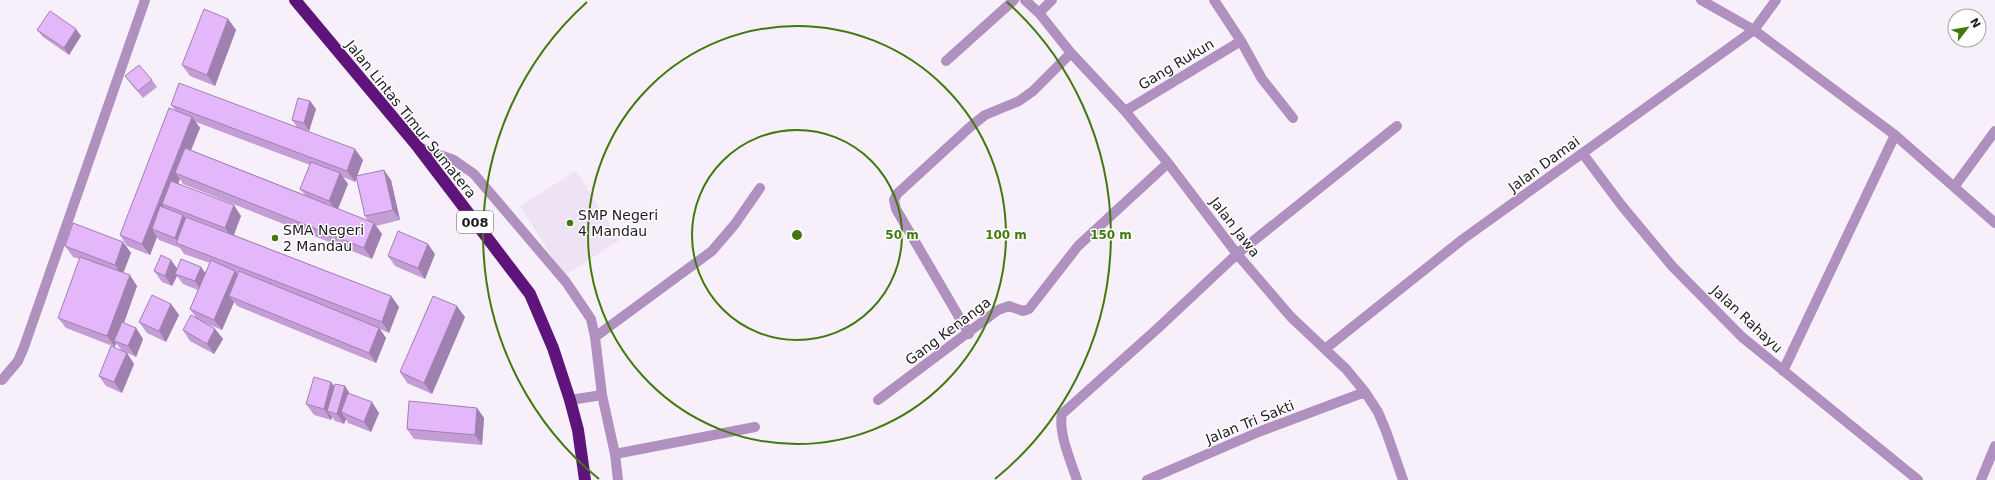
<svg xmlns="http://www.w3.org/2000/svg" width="1995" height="480" font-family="'DejaVu Sans',sans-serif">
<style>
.built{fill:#eee3f5}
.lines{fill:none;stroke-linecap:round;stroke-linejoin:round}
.minor{stroke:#af90be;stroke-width:10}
.highway{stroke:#5e147a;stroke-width:12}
.wall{fill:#c49dd7;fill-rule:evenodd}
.shaded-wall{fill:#a080af}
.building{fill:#e4b7fa;stroke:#a080af}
.ring{fill:none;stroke:#42790d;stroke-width:2}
.poi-dot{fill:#42790d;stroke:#fff;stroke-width:1.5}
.labels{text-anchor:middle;stroke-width:3;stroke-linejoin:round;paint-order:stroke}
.shield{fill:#fff;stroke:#626063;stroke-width:1}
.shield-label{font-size:13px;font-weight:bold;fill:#1f1c20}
.street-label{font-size:14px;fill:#1f1c20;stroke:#fff}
.poi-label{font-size:14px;fill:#1f1c20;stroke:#fff;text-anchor:start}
.centre{fill:#42790d;stroke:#fff;stroke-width:2}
.ring-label{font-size:12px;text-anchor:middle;font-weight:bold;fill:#42790d;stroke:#fff;stroke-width:3;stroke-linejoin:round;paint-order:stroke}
</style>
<rect width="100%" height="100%" fill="#f7f0fb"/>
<path class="built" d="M576,171L620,240L564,276L520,206Z"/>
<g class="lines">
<path class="minor" d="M1025,0L1039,13L1071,53L1125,111L1168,163L1237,254L1291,317L1346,369L1365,392L1378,412L1386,431L1403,480
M1214,0L1241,41L1262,79L1293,118
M1701,0L1754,30L1895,135L1995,223
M1039,13L1052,0
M946,61L1014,0
M1125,111L1241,41
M418,147L454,160L474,174L566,282L591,319L595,337L602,395L570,400
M1583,154L1622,206L1672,266L1742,337L1918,480
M1954,187L1995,131
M969,334L896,209L894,200L897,194L970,127L985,115L1019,101L1033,91L1071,53
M595,337L712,251L735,224L760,188
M1325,349L1463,239L1754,30L1776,0
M1783,371L1895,135
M2,380L18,361L24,347L145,0
M602,395L615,454L618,480
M878,400L998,310L1009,306L1023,311L1029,309L1078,246L1168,163
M615,454L755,427
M1077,480C1071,462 1058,432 1062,414L1157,329L1237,254L1397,126
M1147,480L1261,431L1365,392
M1981,480L1995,446"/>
<path class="highway" d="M295,0L418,147L530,294L553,348L570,400L578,430L585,480"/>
</g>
<path class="wall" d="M228,19L236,30L215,86L190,76L182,65Z
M37,30L81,36L69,55L43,37Z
M125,76L152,80L157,87L143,98L131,84Z
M310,101L316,109L309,131L298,128L363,160L357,175L391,180L400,220L376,226L382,234L372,259L183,184L180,179L178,183L241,216L234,235L391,296L399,307L389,333L380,329L386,338L376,363L237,306L234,302L222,330L205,323L215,329L223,339L214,354L190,341L183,330L196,318L190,309L198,290L183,284L177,276L172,286L162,282L154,271L201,267L205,273L210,263L184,254L180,248L159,240L157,237L150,255L127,246L120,235L175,110L171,105L297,127L292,120ZM196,122L310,165L300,189L305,195L191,150L200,128ZM343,177L355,182L356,178L365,216L368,221L338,209L348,184Z
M123,242L131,253L123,273L137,286L124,323L136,328L143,339L136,357L127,353L134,364L122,393L106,386L99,376L122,351L116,343L115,347L66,328L58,318L80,259L73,257L65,246Z
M435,254L425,279L395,266L388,256Z
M171,304L179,315L166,342L147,333L139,322Z
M465,317L432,394L407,383L400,372Z
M334,386H345L349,393L379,413L371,432L348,423L346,419L344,424L335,421L332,417L331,420L314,415L306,404Z
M477,408L484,418L482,445L414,439L407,429Z"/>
<path class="shaded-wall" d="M228,19L236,30L215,86L207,75Z
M76,29L81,36L69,55L64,48Z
M310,101L316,109L309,131L304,123Z
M192,117L200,128L181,175L175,173L180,179L169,206L162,204L167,211L152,229L157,237L150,255L142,244Z
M355,149L363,160L355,182L347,171Z
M384,170L391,180L400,220L393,210Z
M340,173L348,184L337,211L329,201Z
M234,205L241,216L232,239L225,228Z
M183,215L191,226L179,244L175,238Z
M374,223L382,234L372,259L364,248Z
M123,242L131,253L122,276L115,265Z
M428,244L435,254L425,279L418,268Z
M171,260L179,271L175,274L177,276L172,286L165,276Z
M201,267L208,277L202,292L195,281Z
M235,271L243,282L229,296L234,302L222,330L214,320Z
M130,275L137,286L117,342L114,341L116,343L115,347L107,336Z
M391,296L399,307L389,333L382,322Z
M171,304L179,315L166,342L159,331Z
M457,306L465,317L432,394L424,383Z
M136,328L143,339L136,357L128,346Z
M379,328L386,338L376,363L369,353Z
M215,329L223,339L214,354L207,344Z
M127,353L134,364L122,393L114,382Z
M331,382L339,392L327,411L332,417L331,420L324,409Z
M345,386L352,397L341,412L346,419L344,424L337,414Z
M372,402L379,413L371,432L364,422Z
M477,408L484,418L482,445L475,435Z"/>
<path class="building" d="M204,9L228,19L207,75L182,65Z
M50,11L76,29L64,48L37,30Z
M139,65L152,80L138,91L125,76Z
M179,83L355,149L347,171L171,105Z
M298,98L310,101L304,123L292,120Z
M169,108L192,117L142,244L120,235Z
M185,148L374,223L364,248L175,173Z
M311,162L340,173L329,201L300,189Z
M384,170L393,210L365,216L356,176Z
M171,181L234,205L225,228L162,204Z
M160,206L183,215L175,238L152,229Z
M186,217L391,296L382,322L176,243Z
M73,223L123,242L115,265L65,246Z
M398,231L428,244L418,268L388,256Z
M161,255L171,260L165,276L154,271Z
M80,257L130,275L107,336L58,318Z
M181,259L201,267L195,281L175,274Z
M211,260L235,271L214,320L190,309Z
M239,271L379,328L369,353L229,296Z
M152,295L171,304L159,331L139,322Z
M433,296L457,306L424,383L400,372Z
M191,315L215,329L207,344L183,330Z
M122,322L136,328L128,346L114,341Z
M111,346L127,353L114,382L99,376Z
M314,377L331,382L324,409L306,404Z
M335,384L345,386L337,414L327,411Z
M348,393L372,402L364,422L341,412Z
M409,401L477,408L475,435L407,429Z"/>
<g class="ring">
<circle cx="797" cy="235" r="105"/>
<circle cx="797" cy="235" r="209"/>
<path d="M599 479A314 314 0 0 1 587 2M1007 2A314 314 0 0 1 995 479"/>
</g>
<g class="poi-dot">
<circle cx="570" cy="223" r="4"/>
<circle cx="275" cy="238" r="4"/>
</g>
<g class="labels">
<rect class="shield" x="457" y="211" width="36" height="22" rx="3"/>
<g class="shield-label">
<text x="475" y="227">008</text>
</g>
<g class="street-label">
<text transform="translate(1176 64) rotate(-31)" y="5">Gang Rukun</text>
<text transform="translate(411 119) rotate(51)" y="5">Jalan Lintas Timur Sumatera</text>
<text transform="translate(1544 164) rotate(-36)" y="5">Jalan Damai</text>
<text transform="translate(1235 227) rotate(52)" y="5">Jalan Jawa</text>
<text transform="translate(1747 319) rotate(43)" y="5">Jalan Rahayu</text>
<text transform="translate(948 331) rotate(-37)" y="5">Gang Kenanga</text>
<text transform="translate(1250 422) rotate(-22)" y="5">Jalan Tri Sakti</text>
</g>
<g class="poi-label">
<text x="578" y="220">SMP Negeri<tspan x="578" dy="16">4 Mandau</tspan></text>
<text x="283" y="235">SMA Negeri<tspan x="283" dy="16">2 Mandau</tspan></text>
</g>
</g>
<circle cx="797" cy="235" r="6" class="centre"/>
<g class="ring-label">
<text x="902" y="239">50 m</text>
<text x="1006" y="239">100 m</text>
<text x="1111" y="239">150 m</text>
</g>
<g transform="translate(1967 28) rotate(59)"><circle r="19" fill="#ffffff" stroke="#a5a4a6"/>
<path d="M0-3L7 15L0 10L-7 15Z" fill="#42790d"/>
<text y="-6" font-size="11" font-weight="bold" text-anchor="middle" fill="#1f1c20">N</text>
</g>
</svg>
